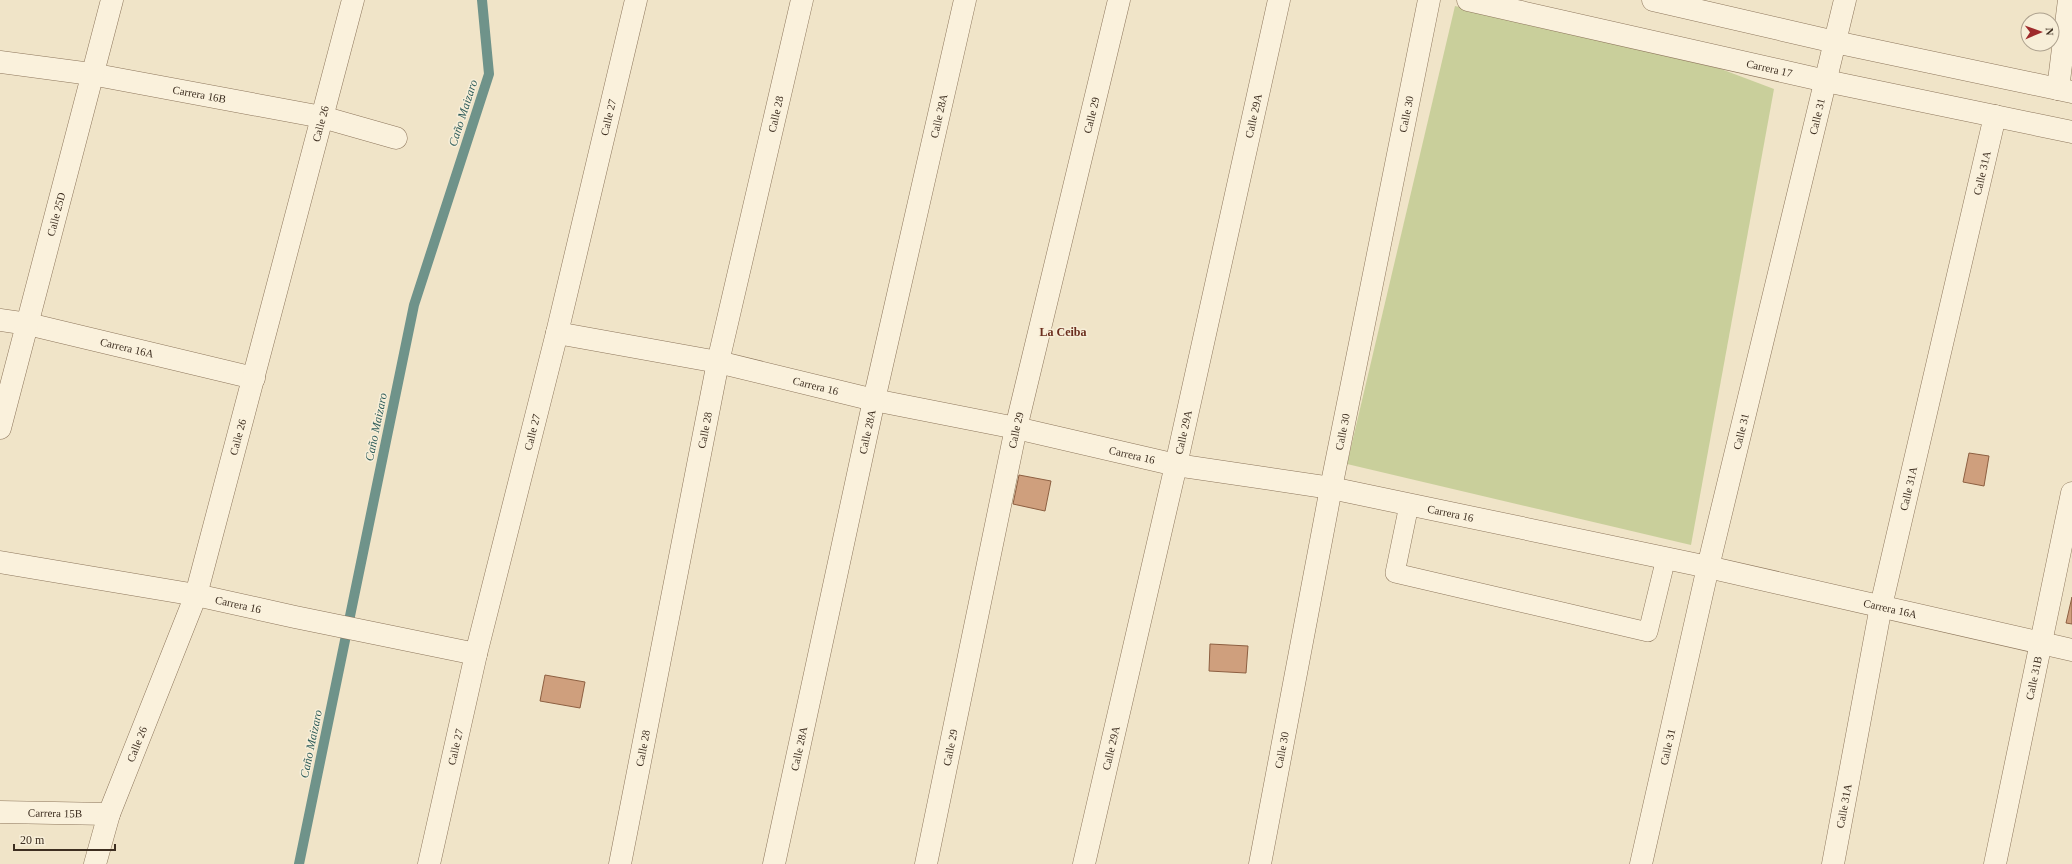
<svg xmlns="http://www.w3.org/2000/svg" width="2072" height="864" font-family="'Times New Roman',serif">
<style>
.green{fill:#c9cf9b}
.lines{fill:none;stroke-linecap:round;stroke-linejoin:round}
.stream{stroke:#6f938a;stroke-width:10}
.building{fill:#cf9f7d;stroke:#8d5f41}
.lane-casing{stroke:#8d765c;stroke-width:20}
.street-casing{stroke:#8d765c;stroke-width:23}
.lane{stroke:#faf1dc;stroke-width:19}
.street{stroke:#faf1dc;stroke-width:22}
.labels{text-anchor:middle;stroke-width:3;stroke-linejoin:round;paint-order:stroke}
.street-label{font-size:11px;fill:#3d2e20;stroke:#f7eed8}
.water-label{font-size:12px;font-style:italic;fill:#2f5d5a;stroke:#f7eed8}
.neighbourhood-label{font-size:12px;font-weight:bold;fill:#6b2e1e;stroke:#f7eed8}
</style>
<rect width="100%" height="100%" fill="#f0e4c8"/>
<path class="green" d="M1455,6L1721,69L1774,89L1691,545L1347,464Z"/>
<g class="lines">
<path class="stream" d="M299,864L414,305L489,74L482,0"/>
</g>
<path class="building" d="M1969,453L1989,456L1984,486L1963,482Z
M1019,475L1051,481L1045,511L1013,504Z
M2072,597V624L2066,623Z
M1210,644L1248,646L1246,673L1209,671Z
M545,675L585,682L580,708L540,701Z"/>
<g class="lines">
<defs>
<path id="lane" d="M1409,505L1395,573L1648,632L1666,558"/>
<g id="street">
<path id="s1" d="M1468,0L1826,81L2072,132"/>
<path d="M1653,0L1835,42L2072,92"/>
<path id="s2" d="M0,62L91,74L322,117L396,138"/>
<path d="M2058,89L2069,0"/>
<path id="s3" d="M0,320L28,324L254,378"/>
<path id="s4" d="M557,333L718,362L874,400L1016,428L1176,465L1331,488L1708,567L2072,650"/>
<path id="s5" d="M0,428L112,0"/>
<path id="s6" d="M0,562L196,595L295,617L476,654"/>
<path id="s7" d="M0,812L109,814"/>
<path id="s8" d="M95,864L109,814L196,595L353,0"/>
<path id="s9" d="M429,864L476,654L557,333L636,0"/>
<path id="s10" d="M620,864L718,362L802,0"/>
<path id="s11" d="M774,864L874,400L965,0"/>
<path id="s12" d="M926,864L1016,428L1119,0"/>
<path id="s13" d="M1084,864L1176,465L1279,0"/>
<path id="s14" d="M1260,864L1331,488L1429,0"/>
<path id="s15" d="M1641,864L1708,567L1845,0"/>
<path id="s16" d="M1833,864L1881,606L1995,116"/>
<path id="s17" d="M1995,864L2072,493"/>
</g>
</defs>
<use href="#lane" class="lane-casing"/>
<use href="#street" class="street-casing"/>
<use href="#lane" class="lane"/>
<use href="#street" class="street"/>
</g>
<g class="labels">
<g class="street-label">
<text dy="4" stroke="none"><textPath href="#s1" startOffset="309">Carrera 17</textPath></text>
<text dy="4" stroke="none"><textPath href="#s2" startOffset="202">Carrera 16B</textPath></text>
<text dy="4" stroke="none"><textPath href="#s10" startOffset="766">Calle 28</textPath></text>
<text dy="4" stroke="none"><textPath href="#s14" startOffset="764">Calle 30</textPath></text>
<text dy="4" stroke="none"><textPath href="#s11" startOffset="766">Calle 28A</textPath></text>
<text dy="4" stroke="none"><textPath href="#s12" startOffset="767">Calle 29</textPath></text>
<text dy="4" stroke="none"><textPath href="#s13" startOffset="767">Calle 29A</textPath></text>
<text dy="4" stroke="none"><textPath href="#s9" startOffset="768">Calle 27</textPath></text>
<text dy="4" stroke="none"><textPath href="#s15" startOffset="768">Calle 31</textPath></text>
<text dy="4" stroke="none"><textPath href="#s8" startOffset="775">Calle 26</textPath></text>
<text dy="4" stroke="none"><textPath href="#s16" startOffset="707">Calle 31A</textPath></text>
<text dy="4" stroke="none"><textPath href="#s5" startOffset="221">Calle 25D</textPath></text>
<text dy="4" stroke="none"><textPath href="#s3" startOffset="130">Carrera 16A</textPath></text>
<text dy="4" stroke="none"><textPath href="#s4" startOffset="264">Carrera 16</textPath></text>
<text dy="4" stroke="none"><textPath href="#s12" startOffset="443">Calle 29</textPath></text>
<text dy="4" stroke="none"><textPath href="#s10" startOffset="442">Calle 28</textPath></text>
<text dy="4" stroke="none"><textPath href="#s11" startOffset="442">Calle 28A</textPath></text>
<text dy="4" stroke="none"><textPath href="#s9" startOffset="444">Calle 27</textPath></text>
<text dy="4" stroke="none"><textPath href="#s13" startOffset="443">Calle 29A</textPath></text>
<text dy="4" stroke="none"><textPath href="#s14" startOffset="440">Calle 30</textPath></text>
<text dy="4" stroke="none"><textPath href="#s15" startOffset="444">Calle 31</textPath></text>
<text dy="4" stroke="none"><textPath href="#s8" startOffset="451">Calle 26</textPath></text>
<text dy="4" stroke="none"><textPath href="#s4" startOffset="588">Carrera 16</textPath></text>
<text dy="4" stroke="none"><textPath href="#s16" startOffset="383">Calle 31A</textPath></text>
<text dy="4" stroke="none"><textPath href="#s4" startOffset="912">Carrera 16</textPath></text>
<text dy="4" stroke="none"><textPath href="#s6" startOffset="242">Carrera 16</textPath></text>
<text dy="4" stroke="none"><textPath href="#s4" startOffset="1362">Carrera 16A</textPath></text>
<text dy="4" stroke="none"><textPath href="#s17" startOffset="190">Calle 31B</textPath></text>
<text dy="4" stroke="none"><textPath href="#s8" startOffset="127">Calle 26</textPath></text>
<text dy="4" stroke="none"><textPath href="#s9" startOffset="120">Calle 27</textPath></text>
<text dy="4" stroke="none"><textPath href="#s15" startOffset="120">Calle 31</textPath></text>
<text dy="4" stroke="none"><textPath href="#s11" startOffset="118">Calle 28A</textPath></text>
<text dy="4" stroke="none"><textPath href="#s12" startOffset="119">Calle 29</textPath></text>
<text dy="4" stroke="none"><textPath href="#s13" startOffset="119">Calle 29A</textPath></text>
<text dy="4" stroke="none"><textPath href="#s10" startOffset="118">Calle 28</textPath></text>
<text dy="4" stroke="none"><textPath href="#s14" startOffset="116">Calle 30</textPath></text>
<text dy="4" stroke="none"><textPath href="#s16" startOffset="59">Calle 31A</textPath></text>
<text dy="4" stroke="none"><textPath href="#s7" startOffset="55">Carrera 15B</textPath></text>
</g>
<g class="water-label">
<text transform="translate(463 113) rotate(-72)" y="4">Caño Maizaro</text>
<text transform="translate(376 427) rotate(-78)" y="4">Caño Maizaro</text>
<text transform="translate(311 744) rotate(-78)" y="4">Caño Maizaro</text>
</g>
<g class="neighbourhood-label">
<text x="1063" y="336">La Ceiba</text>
</g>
</g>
<g transform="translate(2040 32) rotate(88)"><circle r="19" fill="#f7eed8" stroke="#ada18e"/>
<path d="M0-3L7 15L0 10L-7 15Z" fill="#9e2a2b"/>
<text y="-6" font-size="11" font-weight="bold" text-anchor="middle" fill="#3d2e20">N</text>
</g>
<path d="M14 844v6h101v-6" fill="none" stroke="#3d2e20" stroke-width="2"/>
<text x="20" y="844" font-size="12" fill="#3d2e20" stroke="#f7eed8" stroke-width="3" paint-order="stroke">20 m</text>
</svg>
